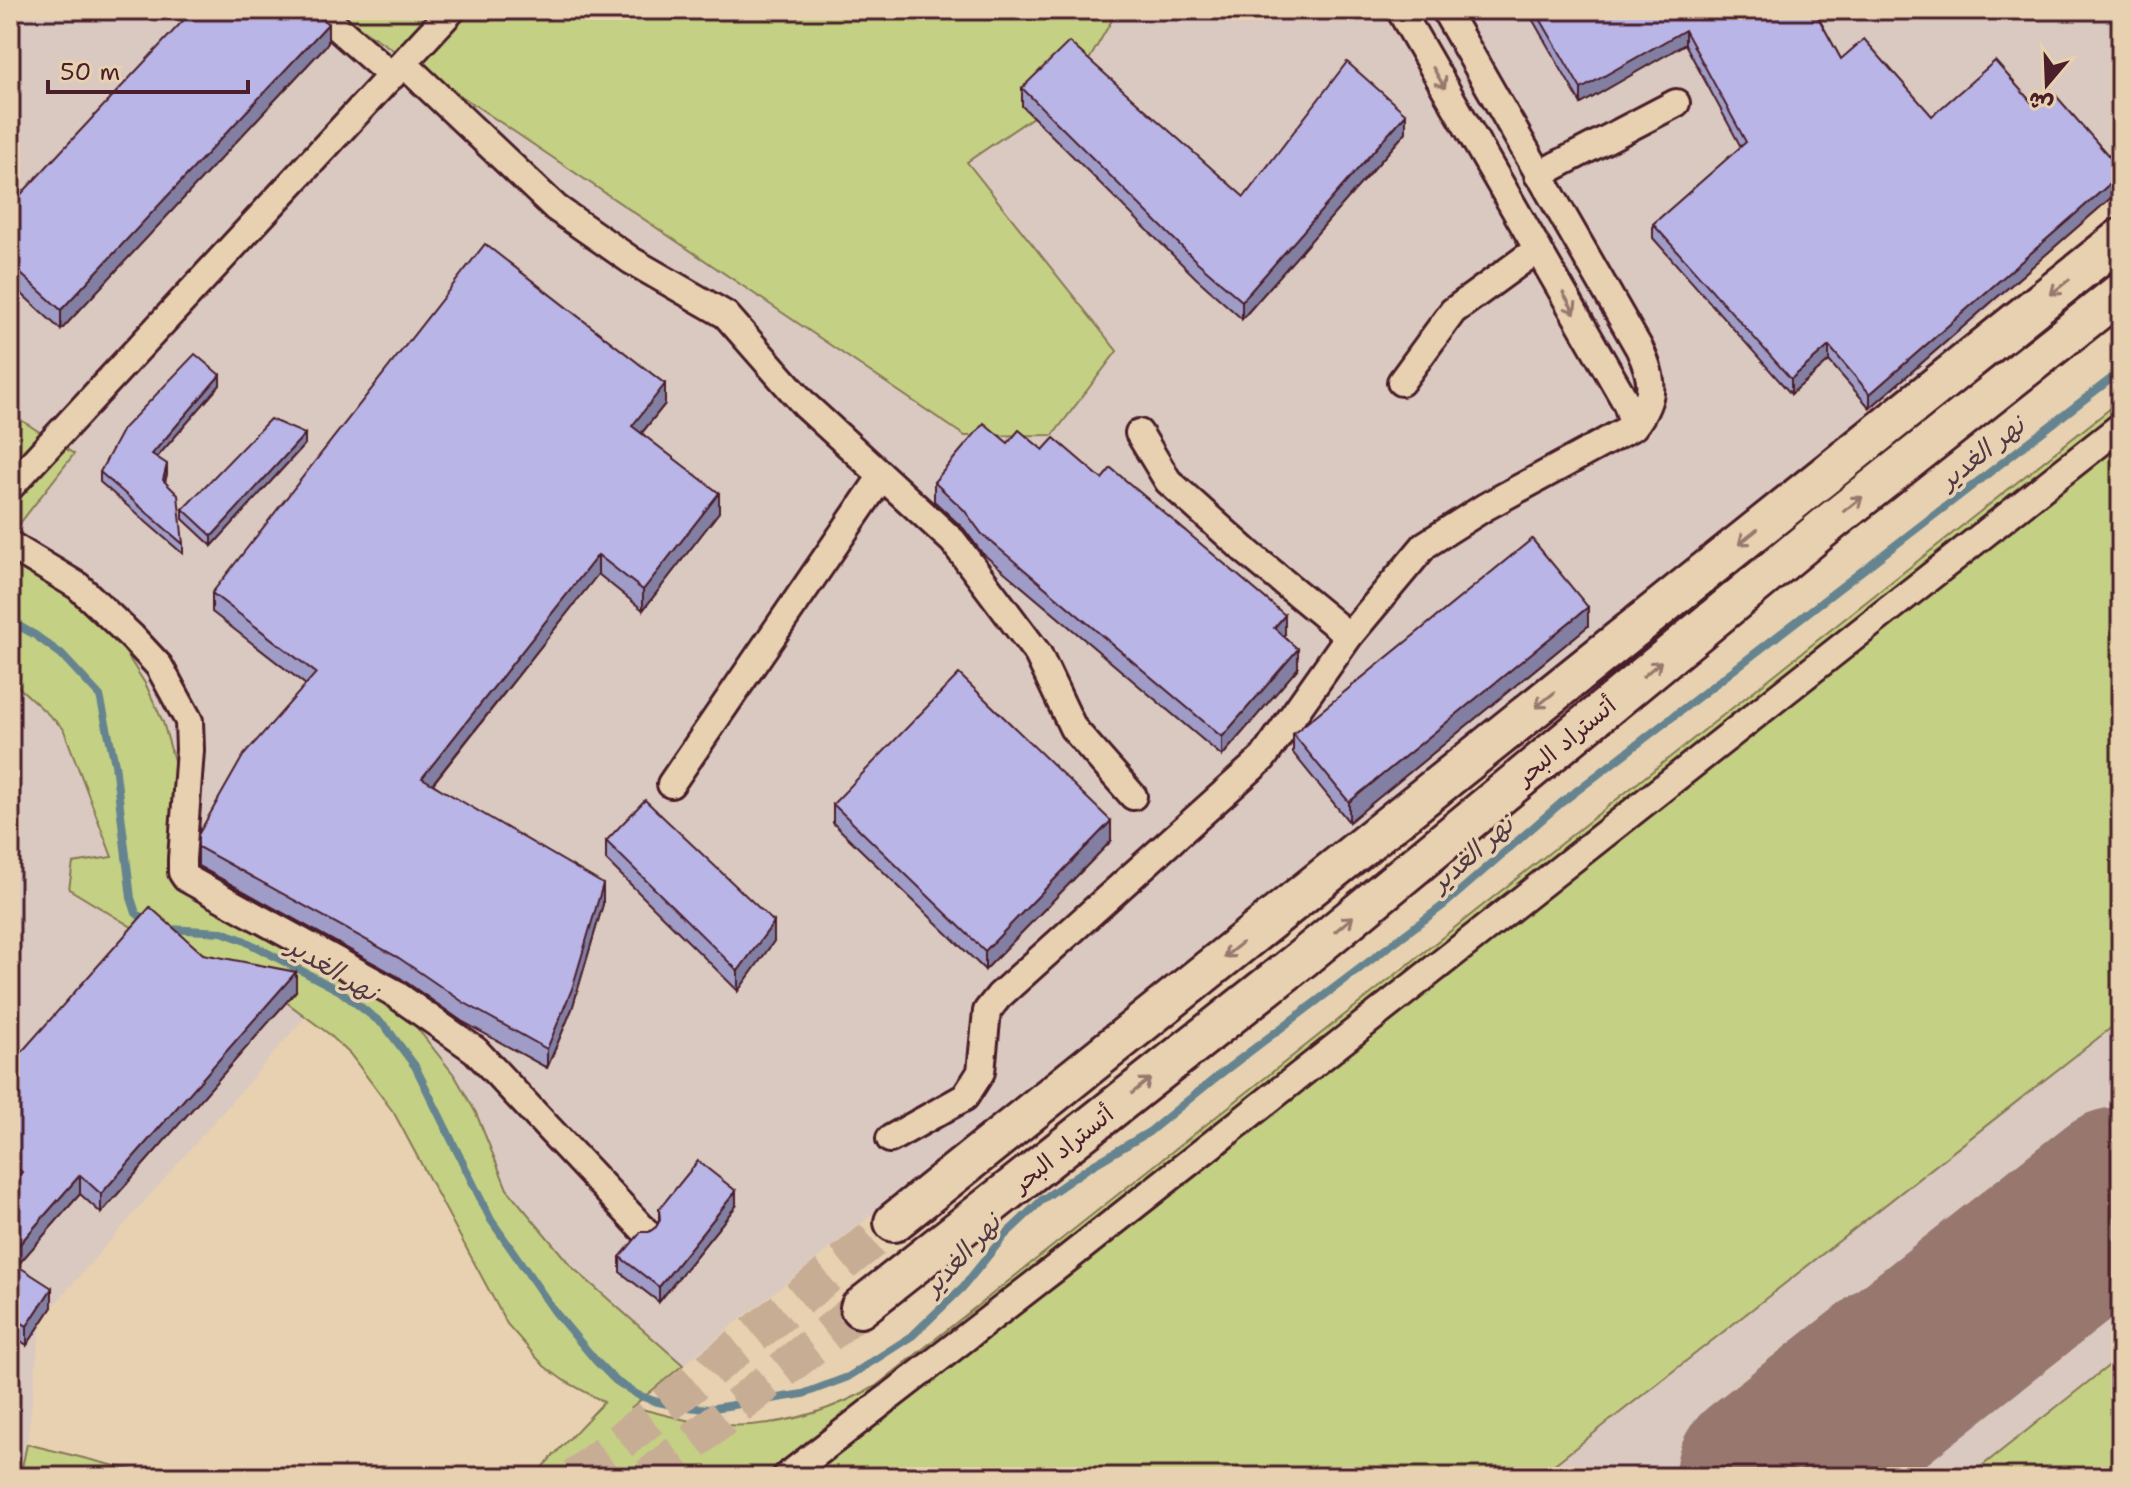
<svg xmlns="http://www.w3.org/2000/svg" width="2131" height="1487" font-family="'Shantell Sans','Playpen Sans Arabic',sans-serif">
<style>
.built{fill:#d9c9c0}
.green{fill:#c4d083;stroke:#877857;stroke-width:2}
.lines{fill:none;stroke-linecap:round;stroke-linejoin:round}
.stream{stroke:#668490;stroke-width:8}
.runway{stroke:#98786e;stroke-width:180}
.highway-tunnel{stroke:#c8ad95;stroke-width:38;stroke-dasharray:38 19;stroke-linecap:butt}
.minor-casing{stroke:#4a1f2b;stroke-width:32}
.highway-casing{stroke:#4a1f2b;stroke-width:44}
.minor{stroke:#e7d1b0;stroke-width:26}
.highway{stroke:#e7d1b0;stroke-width:38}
.wall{fill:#9f9cc7;stroke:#4a1f2b;stroke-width:2}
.shaded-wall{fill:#827fa2;stroke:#4a1f2b;stroke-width:2}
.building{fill:#b9b5e7;stroke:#4a1f2b;stroke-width:2}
.oneway{stroke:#98786e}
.labels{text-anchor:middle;stroke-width:7;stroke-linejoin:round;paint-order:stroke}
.street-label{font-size:24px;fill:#4a1f2b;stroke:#e7d1b0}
.water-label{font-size:26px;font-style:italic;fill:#513844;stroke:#e7d1b0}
</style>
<rect width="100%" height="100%" fill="#e7d1b0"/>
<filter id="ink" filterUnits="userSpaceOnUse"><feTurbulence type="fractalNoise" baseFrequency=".0125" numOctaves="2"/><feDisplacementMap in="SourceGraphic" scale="16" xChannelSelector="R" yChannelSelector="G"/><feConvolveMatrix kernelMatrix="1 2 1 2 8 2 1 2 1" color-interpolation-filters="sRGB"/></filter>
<g filter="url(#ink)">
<path class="built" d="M10,10H334L965,436L1053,435L967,162L1071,91L1112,20L1113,10H2121V186L2105,198L1799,492L879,1209L683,1365L572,1267L507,1188L476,1113L455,1076L402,1009L191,880L10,536L73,454L10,413Z
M2121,410V1477H766Z
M10,679L63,728L112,858L282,999L307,1015L41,1320L27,1444L20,1477H10Z"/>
<path class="green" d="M334,10H1113L1112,20L1071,91L967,162L1117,351L1053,435L965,436Z
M2121,400V1020L1538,1477H533L604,1402L563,1380L544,1366L507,1324L394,1113L350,1054L329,1034L282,999L203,970L69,889L73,863L112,857L63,728L10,679V536L110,628L146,685L163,722L185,799L191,880L402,1009L455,1076L476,1113L507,1189L572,1267L683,1365L632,1407C657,1412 680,1420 704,1423C765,1432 823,1415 876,1386Z
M10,413L74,454L10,536Z
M2121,1356V1477H1968Z
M27,1444L160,1477H20Z"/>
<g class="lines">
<path class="stream" d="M10,621L35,635L61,654L100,696L115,764L131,898L136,913L148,923
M169,929L222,932L243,940L340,991L385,1026L415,1066L491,1220L555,1312L596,1361L616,1381L638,1395L654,1401L676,1406L708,1409L803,1394L848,1377L912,1336L963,1287L1005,1235L1043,1199L1088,1168L1149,1132L1219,1075L1445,904L1561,803L2121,371"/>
<path class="runway" d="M1765,1477L2121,1197"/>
<path class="highway-tunnel" d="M576,1477L894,1222
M649,1477L860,1308"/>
<defs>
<path id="minor" d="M317,10L392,76
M1400,10L1627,404L1634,426
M403,63L556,208L632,261L726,315L805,405L953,541L1038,654L1073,728L1133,796
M1538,175L1676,103
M1401,382L1453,311L1538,249
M1139,433L1168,481L1248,553L1349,636
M10,487L452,10
M10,545L78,586L132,637L159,666L189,721L190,750L182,859V872L186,878L391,991L475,1050L645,1231
M671,784L882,476
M890,1139L965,1097L981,1072L987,1011L999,996L1263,758L1349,636L1425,545L1485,507L1634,426C1656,397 1654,379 1639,348L1445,10
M786,1477L1058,1266L2121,426"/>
<path id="highway" d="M894,1222L2121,238
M860,1308L1303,958L1832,521L2121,292"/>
</defs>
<use href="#minor" class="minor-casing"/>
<use href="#highway" class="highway-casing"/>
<use href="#minor" class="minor"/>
<use href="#highway" class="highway"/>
</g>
<path class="wall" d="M1527,10H1814L1841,59L1932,116L2033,104L2121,170V189L1870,408L1829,361L1791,394L1653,238V224L1741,147L1685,44L1581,104Z
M328,43L61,330L10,283V206Z
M1022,88L1244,197L1406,132L1242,319L1195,277L1022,106Z
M220,385L157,457L167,474L165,482L183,544V554L100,482V472Z
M665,404L642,433L719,512L643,610L598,574L433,784L603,904L572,1009L547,1068L463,1022L399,977L198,866V835L306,685L212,612V593Z
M1008,443L1043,450L1285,634L1283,636L1298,668L1222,756L982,553L964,529L934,501V482Z
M305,444L212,546L183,519V509Z
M1588,626L1349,822L1293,753V734Z
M833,804L1111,841L985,970L833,823Z
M606,841L774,941L738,991L606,860Z
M203,954L296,991L101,1213L80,1194L17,1265L52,1307L27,1345L10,1334V1185L12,1182L10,1180V1065Z
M736,1206L659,1302L620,1272V1257L649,1232L656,1227L659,1223V1209Z"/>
<path class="shaded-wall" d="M328,24V43L61,330V310Z
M1685,30V44L1581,104V89Z
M1406,114V132L1242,319V301Z
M2121,174V189L1870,408V394Z
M1829,346V361L1791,394V379Z
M220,375V385L152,463V454Z
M665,384V404L632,445V426Z
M305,434V444L212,546V536Z
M167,464V474L163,490V480Z
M719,493V512L643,610V590Z
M598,555V574L422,797V778Z
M1588,607V626L1349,822V802Z
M1285,615V634L1274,647V628Z
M1298,649V668L1222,756V737Z
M12,810V829L10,832V812Z
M1111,821V841L985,970V951Z
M603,884V904L572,1009L547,1068V1049Z
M774,922V941L738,991V971Z
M296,972V991L101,1213V1194Z
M80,1175V1194L10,1274V1255Z
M736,1191V1206L659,1302V1287Z
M52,1288V1307L27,1345V1326Z"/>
<path class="building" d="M193,10H313L328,24L61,310L10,264V206Z
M1535,10H1814L1841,59L1864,39L1932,116L1995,61L2033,104L2050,89L2121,170V174L1870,394L1829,346L1791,379L1653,224L1746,142L1685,30L1581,89Z
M1069,42L1244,197L1347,62L1406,114L1242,301L1195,260L1022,88Z
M485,244L665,384L632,426L719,493L643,590L598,555L422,778L603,884L572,989L547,1049L463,1002L399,958L198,847V835L243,756L316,673L212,593Z
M195,354L220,375L152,454L167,464L163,480L178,495L183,544L100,472L123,429Z
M270,419L305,434L212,536L183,509Z
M984,423L1008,443L1019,430L1043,450L1054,438L1102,479L1111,468L1285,615L1274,628L1298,649L1222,737L982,534L964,510L934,482Z
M1532,539L1588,607L1349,802L1293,734Z
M959,674L1111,821L985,951L833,804Z
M645,800L774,922L738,971L606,841Z
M150,907L203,954L296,972L101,1194L80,1175L10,1255V1185L22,1172L10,1161V1065Z
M698,1161L736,1191L659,1287L620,1257L641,1232H649L656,1227L660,1220L659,1209Z
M10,1261L52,1288L27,1326L10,1315Z"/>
<defs><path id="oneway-shaft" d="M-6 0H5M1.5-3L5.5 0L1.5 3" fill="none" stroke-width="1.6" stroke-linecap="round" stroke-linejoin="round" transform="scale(2)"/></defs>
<g class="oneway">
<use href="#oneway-shaft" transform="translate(1439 78) rotate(60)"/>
<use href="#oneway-shaft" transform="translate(2060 287) rotate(141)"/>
<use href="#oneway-shaft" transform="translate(1569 303) rotate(60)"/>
<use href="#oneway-shaft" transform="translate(1853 504) rotate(-38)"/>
<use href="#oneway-shaft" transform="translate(1748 537) rotate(141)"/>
<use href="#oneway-shaft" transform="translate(1652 669) rotate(-40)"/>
<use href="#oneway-shaft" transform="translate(1545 700) rotate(141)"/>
<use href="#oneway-shaft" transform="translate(1344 924) rotate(-40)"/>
<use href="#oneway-shaft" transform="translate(1233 950) rotate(141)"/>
<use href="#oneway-shaft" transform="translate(1141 1086) rotate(-39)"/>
</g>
</g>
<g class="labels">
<g class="street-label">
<text transform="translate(1566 741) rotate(-40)" y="8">أتستراد البحر</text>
<text transform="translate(1063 1149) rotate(-39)" y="8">أتستراد البحر</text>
</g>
<g class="water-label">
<text transform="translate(1982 452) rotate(-38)" y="9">نهر الغدير</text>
<text transform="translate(1472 853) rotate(-41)" y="9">نهر الغدير</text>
<text transform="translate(333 969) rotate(31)" y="9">نهر الغدير</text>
<text transform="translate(962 1254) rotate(-47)" y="9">نهر الغدير</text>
</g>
</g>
<rect width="2131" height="1487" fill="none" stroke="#e7d1b0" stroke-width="40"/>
<rect x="20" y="20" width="2091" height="1447" fill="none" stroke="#4a1f2b" stroke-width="3" filter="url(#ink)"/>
<g transform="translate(2047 84) rotate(199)" stroke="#e7d1b0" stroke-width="6" paint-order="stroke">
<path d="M0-6L14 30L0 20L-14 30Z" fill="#4a1f2b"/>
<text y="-12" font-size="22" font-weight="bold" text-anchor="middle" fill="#4a1f2b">ش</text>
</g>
<path d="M48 80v12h200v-12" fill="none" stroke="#4a1f2b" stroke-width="4"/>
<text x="60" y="80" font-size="24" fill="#4a1f2b" stroke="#e7d1b0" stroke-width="6" paint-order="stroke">50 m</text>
</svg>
